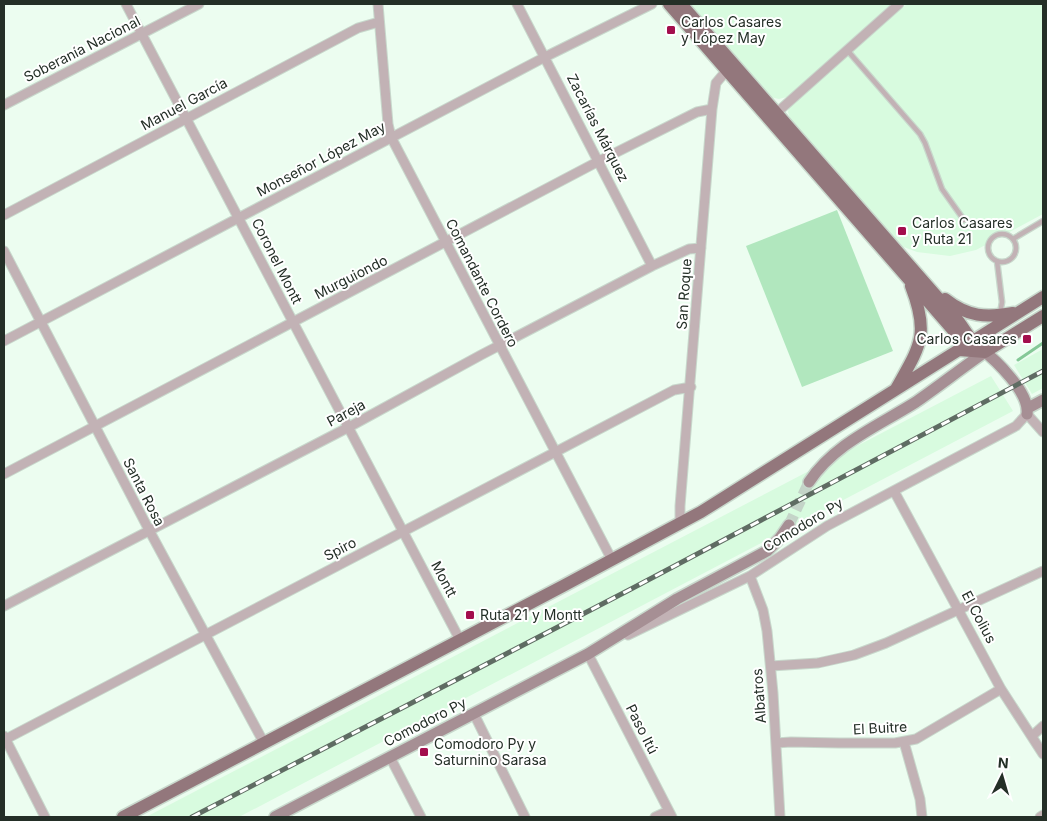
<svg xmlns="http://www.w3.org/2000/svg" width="1047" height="821" font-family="Inter,sans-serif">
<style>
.built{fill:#d8fbdf}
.green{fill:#b1e7be}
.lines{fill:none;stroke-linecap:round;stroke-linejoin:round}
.stream{stroke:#85c897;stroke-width:3}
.secondary-tunnel{stroke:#c4d4c8;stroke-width:11;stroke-dasharray:11 5.5;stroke-linecap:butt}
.lane-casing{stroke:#c8d8cc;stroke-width:7}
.street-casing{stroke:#c8d8cc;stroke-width:11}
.secondary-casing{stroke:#c8d8cc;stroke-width:14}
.primary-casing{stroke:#c8d8cc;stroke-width:15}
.lane{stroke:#c2b2b5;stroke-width:4.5}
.street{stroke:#c2b2b5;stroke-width:9}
.secondary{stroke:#a68f94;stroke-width:11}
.primary{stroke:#93777c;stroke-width:12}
.rail-casing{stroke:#5f6c63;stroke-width:5}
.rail{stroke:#fff;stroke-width:3;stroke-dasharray:9;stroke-linecap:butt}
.poi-dot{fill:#a30e4d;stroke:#fff;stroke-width:2}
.labels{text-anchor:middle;stroke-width:4;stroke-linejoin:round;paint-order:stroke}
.poi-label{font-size:14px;fill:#242f27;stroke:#fff;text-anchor:start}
.street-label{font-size:14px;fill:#242f27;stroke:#fff}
</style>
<rect width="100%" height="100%" fill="#ecfdf0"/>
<path class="built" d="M687,4H891L787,97L779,99L770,97Z
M907,4H1043V214L976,250L950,256L917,252L901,246L791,121L788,112L789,107Z
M1043,349V388L1032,394L1014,365Z
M991,376L1013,411L239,817H146Z"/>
<path class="green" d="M837,210L893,351L802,387L746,246Z"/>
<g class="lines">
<path class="stream" d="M1018,360L1043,343"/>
<path class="secondary-tunnel" d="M789,525L809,482"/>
<defs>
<path id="lane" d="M847,50L920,134L925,143L942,189L964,220
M988 248a14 14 0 1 1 28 0a14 14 0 1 1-28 0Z
M1013,239L1043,221
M997,261L1002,302L1000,314"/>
<path id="street" d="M126,4L460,640
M378,4L388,124L391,137L612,560
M517,4L652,266
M4,105L199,4
M773,116L899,4
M4,215L358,28L379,22
M4,251L149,530L264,743
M4,341L545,57L652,4
M4,474L599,161L697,112L712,109
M894,491L1001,689L1043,754
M680,523V506L712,109L716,83L727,70
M750,576L763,610L767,631L773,693L780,817
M4,606L349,427L481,355L652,266L689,249L701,248
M628,635L750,576L827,526L1016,426L1027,414L1043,432
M593,651L588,654L672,817
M771,666L818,663L854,655L886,643L1043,571
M474,714L525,817
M4,736L45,817
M1032,736L1043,726
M4,740L674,390L691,387
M904,742L920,799L922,817
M776,743L791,742L839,743H895L916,739L1001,689
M390,757L421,817
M655,817L668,811
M1040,817L1043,815"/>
<path id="secondary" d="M980,348C996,360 1030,393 1027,414
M1028,408L1043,400
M809,482C834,444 878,426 916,402C939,386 962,368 985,352
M275,817L588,654L677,599L767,551L780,538L789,525"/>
<path id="primary" d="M669,4L953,330L972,342
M681,4L959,322L970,338
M945,299C968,317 986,318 1013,313
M959,350L985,352L1043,316
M896,389C920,346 930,335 911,286
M123,817L563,586L701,512L1043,297"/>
</defs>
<use href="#lane" class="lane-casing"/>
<use href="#street" class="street-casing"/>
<use href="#secondary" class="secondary-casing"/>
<use href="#primary" class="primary-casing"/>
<use href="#lane" class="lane"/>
<use href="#street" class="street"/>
<use href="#secondary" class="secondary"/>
<use href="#primary" class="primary"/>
<defs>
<path id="rail" d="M192,817L631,589L1043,371"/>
</defs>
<use href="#rail" class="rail-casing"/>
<use href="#rail" class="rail"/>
</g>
<g class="poi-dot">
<rect x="666" y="25" width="10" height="10" rx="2.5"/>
<rect x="897" y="226" width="10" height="10" rx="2.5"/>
<rect x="1022" y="334" width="10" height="10" rx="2.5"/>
<rect x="465" y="610" width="10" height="10" rx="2.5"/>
<rect x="419" y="747" width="10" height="10" rx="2.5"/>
</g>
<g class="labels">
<g class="poi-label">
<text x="681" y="27">Carlos Casares<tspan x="681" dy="16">y López May</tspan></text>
<text x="912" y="228">Carlos Casares<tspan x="912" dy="16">y Ruta 21</tspan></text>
<text x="1017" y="344" text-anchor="end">Carlos Casares</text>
<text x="480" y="620">Ruta 21 y Montt</text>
<text x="434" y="749">Comodoro Py y<tspan x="434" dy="16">Saturnino Sarasa</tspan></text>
</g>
<g class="street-label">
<text transform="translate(82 49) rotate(-27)" y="5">Soberanía Nacional</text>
<text transform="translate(184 104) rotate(-28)" y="5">Manuel García</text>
<text transform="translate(598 128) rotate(63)" y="5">Zacarías Márquez</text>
<text transform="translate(321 159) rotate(-28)" y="5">Monseñor López May</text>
<text transform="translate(277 261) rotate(63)" y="5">Coronel Montt</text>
<text transform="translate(351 277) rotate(-27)" y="5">Murguiondo</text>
<text transform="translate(482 283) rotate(63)" y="5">Comandante Cordero</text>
<text transform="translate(684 294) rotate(-86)" y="5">San Roque</text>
<text transform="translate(346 413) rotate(-28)" y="5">Pareja</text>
<text transform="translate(144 492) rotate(63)" y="5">Santa Rosa</text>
<text transform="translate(803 525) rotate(-31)" y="5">Comodoro Py</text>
<text transform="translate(340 549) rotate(-27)" y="5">Spiro</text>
<text transform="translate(444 579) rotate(62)" y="5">Montt</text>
<text transform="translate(979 617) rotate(62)" y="5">El Colius</text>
<text transform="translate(759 696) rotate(-94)" y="5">Albatros</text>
<text transform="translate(425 722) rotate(-27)" y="5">Comodoro Py</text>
<text transform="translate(880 728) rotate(-3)" y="5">El Buitre</text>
<text transform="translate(642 729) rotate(63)" y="5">Paso Itú</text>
</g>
</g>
<rect width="1047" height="821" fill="none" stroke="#242f27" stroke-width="10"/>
<g transform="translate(1002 776) rotate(5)" stroke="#ffffff" stroke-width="4" paint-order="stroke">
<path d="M0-4L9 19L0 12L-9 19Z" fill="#242f27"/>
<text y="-8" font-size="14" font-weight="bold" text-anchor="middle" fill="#242f27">N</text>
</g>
</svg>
